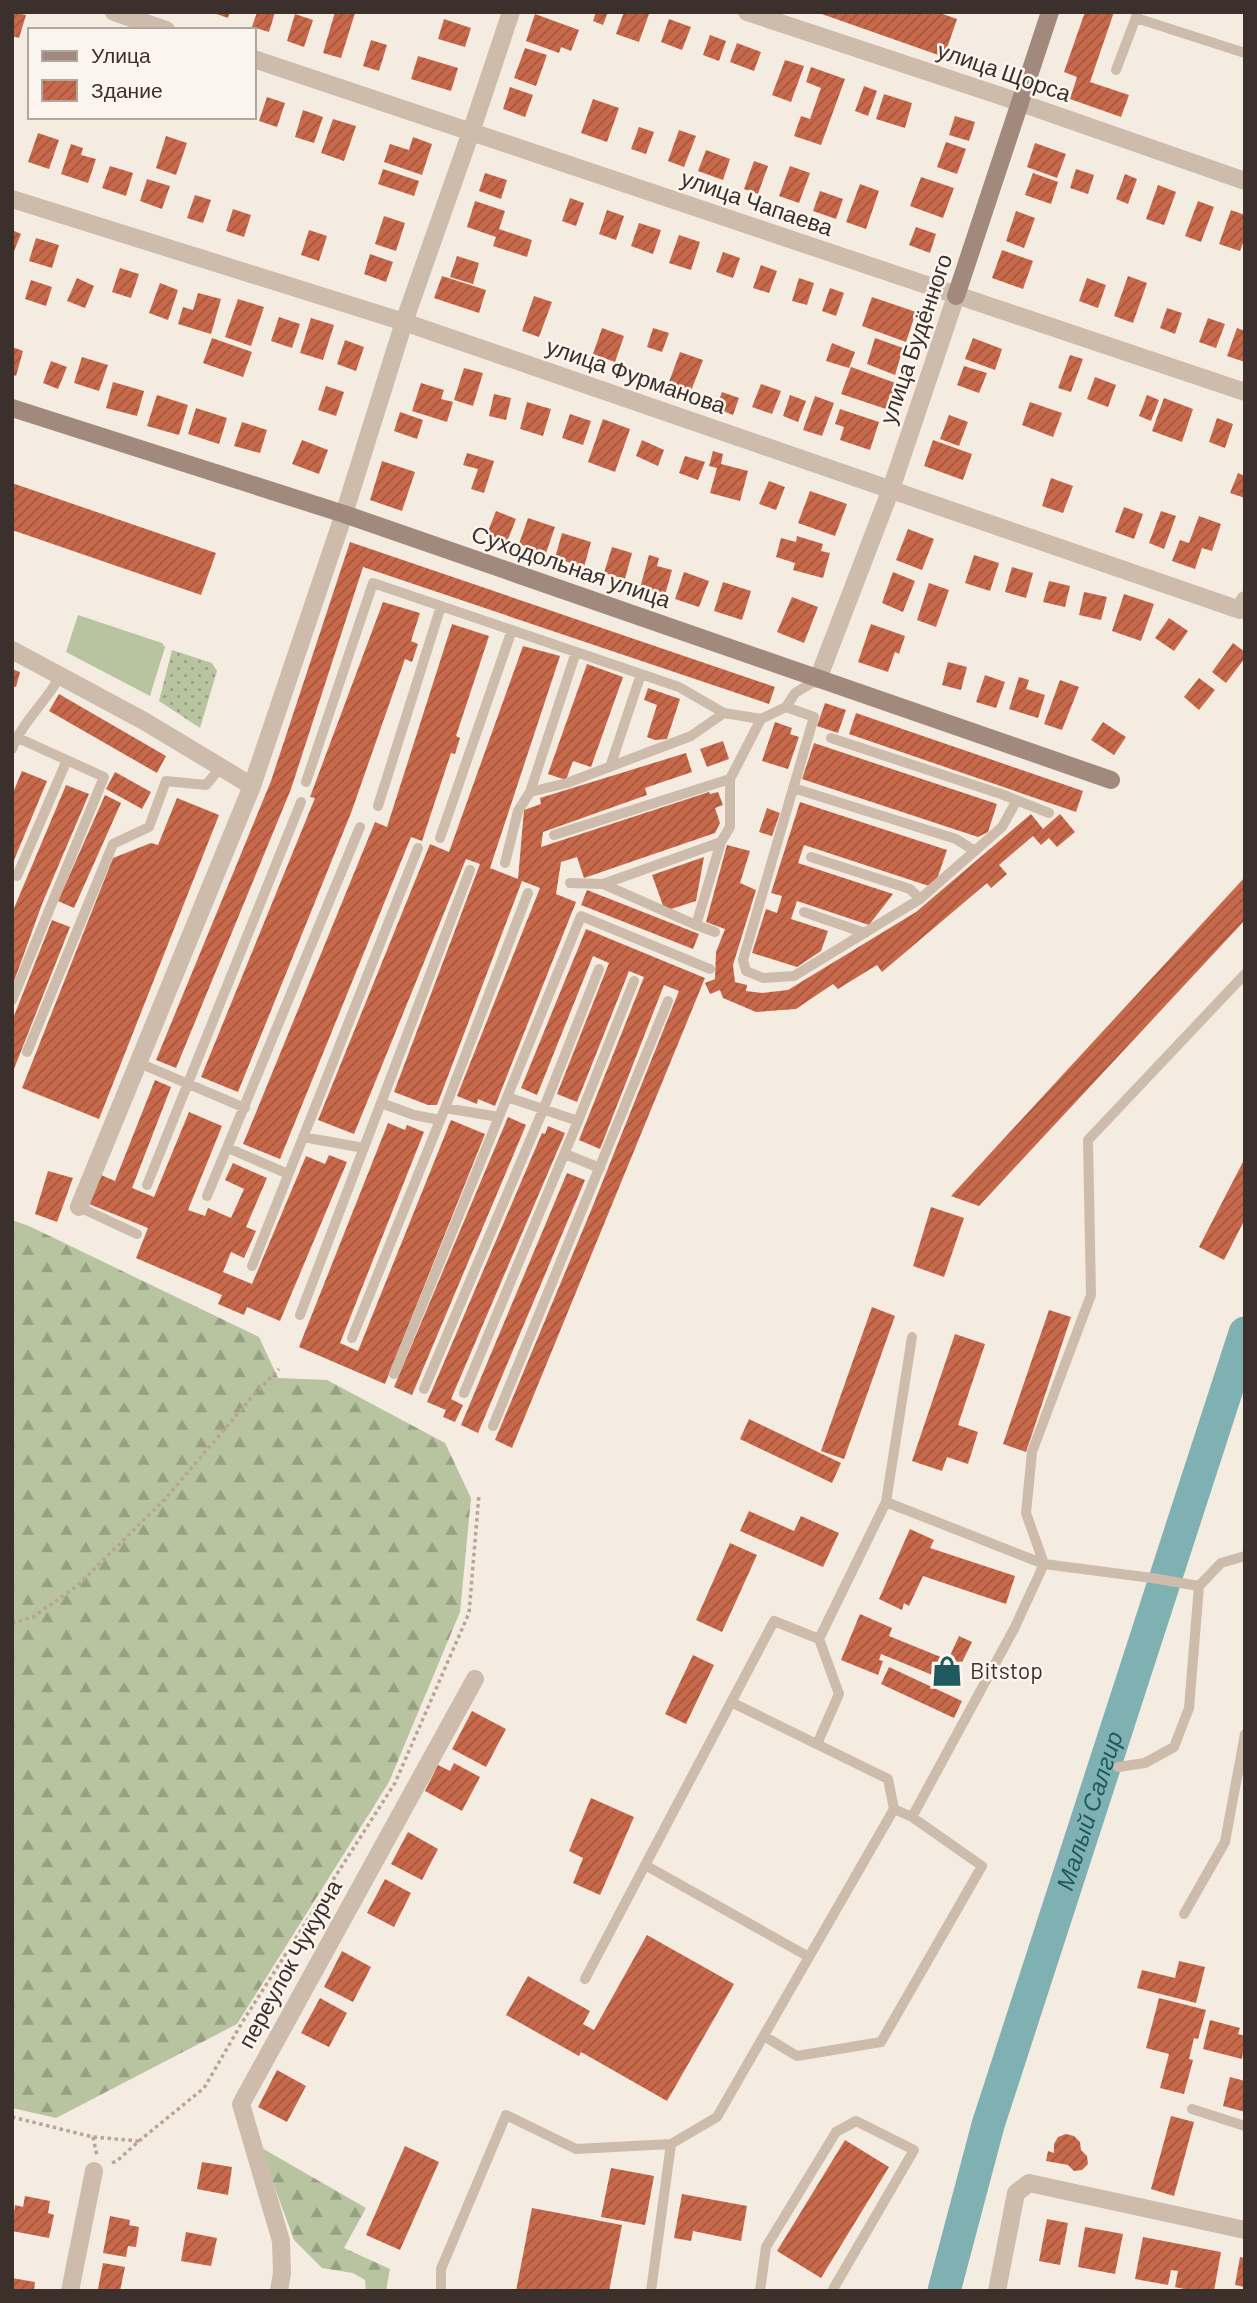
<svg xmlns="http://www.w3.org/2000/svg" width="1257" height="2303" font-family="Barlow,sans-serif">
<style>
.grass{fill:#b8c4a0}
.forest{fill:url(#forest-firs)}
.park{fill:url(#park-dots)}
.lines{fill:none;stroke-linecap:round;stroke-linejoin:round}
.river{stroke:#7fb0b2;stroke-width:33}
.building{fill:url(#building-hatch)}
.path{stroke:#b9a596;stroke-width:3.5;stroke-dasharray:3.5 3.5;stroke-linecap:butt}
.lane{stroke:#cdbbac;stroke-width:10}
.street{stroke:#cdbbac;stroke-width:18}
.secondary{stroke:#a18a7d;stroke-width:18}
.labels{text-anchor:middle;stroke-width:5;stroke-linejoin:round;paint-order:stroke}
.street-label{font-size:23px;fill:#3b302b;stroke:#fbf5ee}
.poi-label{font-size:23px;fill:#3b302b;stroke:#fbf5ee;text-anchor:start}
.water-label{font-size:24px;font-style:italic;fill:#1f5a5e;stroke:#fbf5ee}
</style>
<defs>
<pattern id="forest-firs" width="22" height="20" patternUnits="userSpaceOnUse" patternTransform="scale(1.75)"><rect width="22" height="20" fill="#b8c4a0"/><path d="M5 1l3.5 6h-7zM16 11l3.5 6h-7z" fill="#97a083"/></pattern>
<pattern id="park-dots" width="8" height="8" patternUnits="userSpaceOnUse" patternTransform="scale(1.75)"><rect width="8" height="8" fill="#b8c4a0"/><path d="M2 2h.1M6 6h.1" fill="none" stroke="#97a083" stroke-width="1.8" stroke-linecap="round"/></pattern>
<pattern id="building-hatch" width="6" height="6" patternUnits="userSpaceOnUse" patternTransform="scale(1.75)"><rect width="6" height="6" fill="#c8694b"/><path d="M-1 1l2-2M0 6l6-6M5 7l2-2" fill="none" stroke="#a4573f"/></pattern>
</defs>
<rect width="100%" height="100%" fill="#f4ebe1"/>
<path class="grass" d="M78,615L162,643L165,647L150,696L66,652Z"/>
<path class="forest" d="M12,1220L29,1226L259,1337L278,1378L327,1380L445,1443L471,1498L460,1612L389,1782L237,2024L56,2118L12,2108Z
M260,2147L366,2208L344,2248L390,2269L386,2291H366L365,2280L353,2273L322,2268L294,2240Z"/>
<path class="park" d="M172,650L212,663L217,671L200,728L159,701Z"/>
<g class="lines">
<path class="river" id="s1" d="M944,2291L988,2125L1245,1333"/>
</g>
<path class="building" d="M12,12L26,15L19,38L12,36Z
M211,12H230L228,18Z
M257,12H275L269,32L252,27Z
M335,12L355,13L341,58L323,53Z
M596,12H608L603,25L593,21Z
M624,12L649,14L639,42L616,34Z
M816,12H937L957,19L944,57Z
M1085,12H1114L1090,82L1129,95L1121,117L1070,99L1077,77L1064,72Z
M295,14L313,20L304,47L287,41Z
M535,14L579,30L571,51L561,47L559,53L526,41Z
M444,19L471,28L465,47L438,39Z
M669,19L691,27L682,50L661,42Z
M710,35L726,41L719,61L703,55Z
M371,40L387,45L379,71L363,66Z
M737,43L761,52L754,71L730,62Z
M525,48L547,55L536,86L514,78Z
M418,56L458,68L451,91L411,79Z
M785,60L804,66L791,102L772,95Z
M811,67L845,79L821,145L794,136L801,116L810,119L821,88L806,82Z
M864,86L877,91L868,116L855,111Z
M510,87L533,95L525,117L503,109Z
M884,94L912,103L905,128L876,119Z
M267,97L285,103L277,127L259,121Z
M593,99L619,108L607,142L581,133Z
M303,110L323,117L314,143L295,137Z
M955,116L975,122L969,141L949,135Z
M333,119L356,126L344,161L321,153Z
M639,127L654,132L646,154L631,149Z
M679,130L696,136L684,167L668,161Z
M38,133L59,140L49,169L28,162Z
M166,136L187,143L176,175L156,168Z
M413,137L432,144L422,175L384,162L390,144L409,150Z
M946,142L966,149L957,174L937,167Z
M1035,143L1066,154L1057,178L1027,167Z
M71,144L83,148L81,155L96,159L88,183L61,174Z
M706,150L730,159L723,180L698,171Z
M754,161L768,166L758,194L744,189Z
M110,166L133,173L126,196L102,188Z
M790,166L810,173L799,203L779,196Z
M383,169L419,181L414,196L378,184Z
M1076,169L1094,175L1088,194L1070,188Z
M485,173L507,180L501,199L479,191Z
M1033,173L1058,182L1051,204L1025,195Z
M1125,174L1137,179L1128,204L1116,199Z
M921,177L954,188L943,218L910,206Z
M147,179L170,186L162,209L140,201Z
M860,184L879,191L866,229L846,222Z
M1158,185L1176,192L1164,225L1146,219Z
M820,191L843,199L836,219L813,211Z
M195,195L211,200L203,223L187,218Z
M570,198L584,203L576,226L562,221Z
M475,201L505,211L499,229L532,240L527,257L493,246L496,237L467,227Z
M1198,201L1214,207L1201,242L1185,236Z
M233,209L251,215L244,237L226,231Z
M607,210L624,216L616,240L599,234Z
M1231,210L1245,215V238L1240,251L1219,244Z
M1016,211L1035,218L1024,248L1006,241Z
M384,216L405,223L396,251L375,244Z
M639,223L661,230L653,254L631,246Z
M916,227L936,234L930,253L909,245Z
M12,230L21,234L12,256Z
M309,230L327,236L319,261L301,255Z
M679,235L700,242L691,270L669,263Z
M36,238L59,245L52,268L29,261Z
M1002,250L1033,261L1023,289L992,278Z
M723,252L740,258L733,278L716,272Z
M370,254L393,262L386,282L364,274Z
M457,256L479,263L473,284L450,277Z
M761,265L777,271L769,293L753,288Z
M120,268L139,274L131,298L112,292Z
M442,276L486,290L479,313L434,298Z
M1128,276L1147,283L1133,323L1114,316Z
M77,278L94,286L85,308L67,301Z
M799,278L814,283L807,305L792,301Z
M1087,278L1106,285L1098,308L1079,301Z
M31,280L52,287L46,306L25,299Z
M160,283L178,290L168,320L149,313Z
M830,288L844,293L836,316L822,311Z
M198,293L221,299L211,334L178,324L183,307L193,310Z
M534,296L552,302L539,337L522,331Z
M872,297L916,312L906,342L862,326Z
M238,299L264,307L251,346L225,337Z
M1167,308L1182,313L1175,334L1160,328Z
M279,317L300,324L292,348L271,341Z
M311,318L334,325L323,360L300,353Z
M1208,318L1225,324L1216,348L1199,342Z
M602,328L624,336L615,362L593,354Z
M653,328L669,333L662,352L647,347Z
M1237,328L1245,331V362L1227,356Z
M212,338L252,352L243,377L203,363Z
M875,338L903,348L895,375L867,364Z
M973,338L1002,349L995,370L965,359Z
M345,340L364,347L356,371L337,364Z
M832,343L855,352L849,368L826,361Z
M12,347L23,351L16,376L12,374Z
M680,352L703,360L691,391L669,382Z
M1070,355L1083,359L1071,392L1058,388Z
M82,357L108,365L99,391L74,383Z
M51,361L67,367L58,389L43,383Z
M964,366L987,373L979,393L957,385Z
M851,367L904,386L895,412L841,394Z
M464,368L483,373L473,406L454,400Z
M1095,377L1116,385L1108,407L1087,399Z
M113,382L144,391L137,416L106,408Z
M421,383L444,390L441,399L453,402L447,422L412,411Z
M761,384L781,391L772,414L752,407Z
M326,386L344,392L336,416L318,410Z
M722,392L739,398L733,415L716,408Z
M494,394L511,398L506,420L489,416Z
M157,395L188,405L179,435L147,426Z
M790,395L806,401L798,422L783,416Z
M1147,395L1159,400L1151,421L1139,416Z
M815,396L834,403L822,436L803,430Z
M1164,398L1193,409L1182,442L1152,431Z
M527,402L551,409L543,436L520,429Z
M1030,402L1062,413L1053,437L1022,425Z
M196,408L227,418L219,444L188,434Z
M840,409L879,422L870,450L840,440L844,427L835,424Z
M400,412L423,420L417,439L394,431Z
M570,414L591,421L583,445L562,438Z
M949,415L968,422L959,446L940,439Z
M1217,418L1233,424L1225,448L1209,442Z
M603,419L630,429L615,472L588,462Z
M242,422L267,430L260,453L234,446Z
M302,440L328,450L319,474L292,464Z
M642,440L664,450L658,466L636,456Z
M933,440L972,454L963,480L924,466Z
M713,451L723,454L721,464L748,471L740,501L710,493L717,468L709,466Z
M467,453L494,461L484,493L471,489L478,469L463,465Z
M685,456L705,462L698,480L679,473Z
M382,461L415,472L402,511L370,500Z
M1238,473L1245,476V498L1230,493Z
M1051,478L1073,486L1063,513L1042,506Z
M769,481L785,487L776,510L759,504Z
M12,483L216,553L201,595L12,530Z
M810,491L847,504L835,536L798,523Z
M1124,507L1143,514L1134,539L1115,532Z
M496,511L516,519L507,542L487,534Z
M1161,511L1176,516L1164,549L1149,543Z
M1199,516L1221,524L1212,551L1202,548L1195,569L1172,561L1180,540L1189,543Z
M528,518L555,527L546,553L519,544Z
M908,529L934,539L922,570L896,560Z
M562,533L591,542L584,567L555,558Z
M797,536L823,544L821,551L830,553L823,578L793,570L795,563L776,557L781,538L796,542Z
M350,542L775,687L769,704L363,567L291,789L176,1068L156,1060L271,781Z
M612,547L632,553L625,579L604,573Z
M649,555L659,558L657,566L672,570L665,595L640,588Z
M974,555L999,563L990,591L965,583Z
M1012,567L1033,573L1026,598L1005,592Z
M684,572L709,581L699,607L675,599Z
M893,572L915,581L903,612L882,603Z
M1049,581L1070,586L1065,607L1043,602Z
M723,582L751,591L742,620L714,611Z
M929,583L949,590L936,627L917,620Z
M1084,592L1107,597L1101,620L1079,615Z
M1124,594L1154,604L1141,641L1112,631Z
M792,597L818,607L804,643L777,632Z
M383,602L420,613L411,641L418,644L412,662L405,659L351,813L238,1092L201,1077L315,798L310,797Z
M1169,618L1188,631L1174,651L1155,638Z
M452,624L489,636L456,736L460,738L455,754L451,753L422,841L411,837L280,1159L243,1144L375,822L387,827Z
M871,624L905,636L899,654L895,652L888,672L858,662Z
M1233,643L1245,652V658L1226,683L1212,672Z
M523,646L560,656L490,868L518,879L524,810L541,804L540,798L686,753L692,772L645,788L647,795L543,832L541,847L709,792L710,794L718,792L723,805L715,808L720,823L715,833L584,878L577,857L561,862L556,894L576,902L495,1106L478,1099L477,1104L457,1096L540,888L522,881L437,1105H428L394,1092L480,864L466,859L354,1134L318,1120L430,844L449,852Z
M948,662L967,667L961,690L942,685Z
M587,664L623,677L591,767L573,761L566,780L548,774Z
M12,669L20,672L16,687L12,686Z
M985,675L1005,682L996,708L976,702Z
M1019,677L1029,680L1026,689L1045,695L1038,718L1009,709Z
M1199,678L1215,690L1199,710L1184,697Z
M1060,680L1079,687L1062,730L1044,724Z
M648,688L680,699L667,739L655,740L647,737L657,705L644,700Z
M59,694L166,756L157,773L49,711Z
M825,703L846,710L838,733L817,726Z
M856,713L1083,791L1076,812L849,734Z
M775,722L792,728L790,734L799,737L788,769L762,761Z
M1103,722L1126,737L1114,755L1091,740Z
M723,741L729,759L707,767L700,749Z
M814,743L997,804L988,832L978,837L802,779Z
M22,771L47,781L12,865V795Z
M115,772L151,792L142,809L106,789Z
M66,785L89,794L42,904L12,987V913Z
M105,795L121,803L74,908L58,901Z
M177,798L219,815L99,1119L22,1088L113,858L151,843L158,845Z
M800,802L947,850L936,882L929,886L804,845L798,863L893,894L869,925L797,901L791,919L828,931L821,951L797,967L752,953L766,909L777,913L782,896L771,893Z
M767,808L780,813L772,836L759,832Z
M1031,814L1043,829L1060,814L1075,832L1057,847L1049,838L1041,845L1033,836L999,865L1007,874L991,888L987,883L882,972L877,965L838,989L833,984L796,1009L756,1012L723,998L720,990L710,994L705,983L715,979L716,952L725,929L706,922L727,845L750,851L740,883L756,890L733,965L735,982L747,985L746,991L762,993L788,990L916,912Z
M704,857L696,901L665,911L652,875Z
M1245,877V920L979,1206L951,1196Z
M587,890L699,934L693,949L581,905Z
M52,920L70,927L12,1074V1021Z
M586,929L705,978L512,1448L495,1440L592,1208L679,991L664,985L600,1149L579,1140L644,977L629,971L577,1102L557,1094L609,963L593,956L537,1095L521,1088Z
M155,1080L171,1087L132,1188L154,1197L189,1112L222,1126L188,1210L205,1216L208,1208L231,1218L244,1189L225,1180L233,1163L267,1178L246,1227L256,1231L244,1258L231,1252L223,1272L252,1284L306,1156L325,1164L329,1155L347,1162L280,1321L247,1307L244,1315L218,1304L222,1295L136,1258L148,1228L89,1204L101,1175L115,1181Z
M508,1117L526,1125L412,1395L394,1387Z
M451,1120L485,1134L385,1384L299,1347L388,1123L405,1130L407,1125L424,1132L340,1343L358,1351Z
M548,1126L565,1133L451,1399L463,1405L455,1422L443,1417L446,1410L427,1402L542,1133L545,1134Z
M1245,1158V1219L1224,1260L1199,1247Z
M48,1171L73,1178L57,1222L35,1214Z
M567,1173L585,1180L478,1433L461,1425Z
M931,1207L964,1218L944,1277L913,1266Z
M872,1307L895,1316L844,1459L821,1451Z
M1049,1310L1071,1317L1026,1452L1003,1444Z
M955,1334L985,1344L958,1425L978,1432L968,1464L947,1457L942,1471L912,1461Z
M749,1419L841,1463L832,1483L740,1439Z
M749,1511L794,1531L801,1516L839,1533L823,1567L740,1531Z
M910,1529L934,1540L930,1548L1015,1576L1006,1604L923,1576L909,1606L904,1603L902,1610L879,1599Z
M730,1543L757,1555L722,1632L696,1620Z
M860,1614L892,1628L889,1636L948,1660L959,1636L972,1642L952,1683L881,1654L879,1660L883,1661L878,1675L841,1660Z
M693,1655L714,1665L686,1724L665,1714Z
M889,1667L962,1701L954,1718L881,1684Z
M472,1711L506,1729L486,1767L452,1749Z
M454,1763L480,1777L462,1811L425,1791L438,1765L450,1771Z
M591,1798L634,1817L600,1895L573,1883L583,1858L569,1851Z
M408,1832L438,1849L422,1880L391,1864Z
M385,1879L411,1893L394,1927L367,1913Z
M647,1935L734,1984L667,2101L581,2052L579,2056L506,2015L528,1976L590,2011L583,2024L594,2030Z
M342,1951L371,1967L353,2002L324,1987Z
M1179,1961L1205,1967L1196,2003L1137,1988L1142,1970L1175,1978Z
M320,1998L347,2013L329,2047L301,2033Z
M1159,1998L1206,2010L1198,2039L1194,2038L1189,2059L1193,2060L1184,2094L1160,2088L1169,2054L1146,2048Z
M1210,2020L1240,2028L1238,2034L1245,2036L1242,2059L1203,2049Z
M277,2070L306,2086L287,2122L258,2107Z
M1230,2077L1245,2081V2112L1223,2106Z
M1171,2116L1194,2122L1174,2196L1151,2189Z
M1066,2134L1074,2136L1080,2142L1081,2150L1087,2156L1088,2164L1082,2170L1074,2171L1068,2165L1046,2161L1048,2151L1054,2153V2144L1058,2137Z
M845,2140L889,2167L821,2278L777,2251Z
M405,2146L439,2162L400,2250L366,2235Z
M202,2162L232,2167L228,2195L197,2189Z
M611,2168L654,2176L645,2225L601,2217Z
M682,2194L747,2206L741,2241L693,2231L691,2241L674,2238Z
M25,2196L50,2201L48,2213L54,2215L49,2238L12,2231L15,2205L23,2207Z
M532,2208L622,2225L609,2291H516Z
M110,2216L130,2220L129,2225L139,2227L136,2247L128,2246L126,2257L103,2253Z
M1047,2219L1068,2223L1060,2265L1039,2261Z
M1085,2227L1123,2234L1115,2274L1078,2267Z
M186,2232L217,2238L211,2266L181,2261Z
M1143,2237L1221,2252L1214,2291H1193L1175,2287L1178,2271L1171,2270L1168,2285L1135,2279Z
M1240,2257L1245,2258V2287L1235,2285Z
M103,2263L125,2267L120,2291L98,2289Z
M12,2278L35,2282L34,2291H12Z"/>
<g class="lines">
<path class="path" d="M12,1623L33,1617L77,1586L165,1499L252,1397L279,1369
M12,2117L93,2137L139,2141L118,2160L110,2164
M93,2137L97,2156
M139,2141L204,2088L243,2021L395,1783L469,1613L479,1494"/>
<path class="lane" d="M1136,18L1245,53
M1116,70L1138,12
M786,707L814,717L743,960L746,971L763,978L794,976L920,899L1002,827L1017,800
M831,738L1001,794L1049,813
M12,749C22,722 47,701 60,676
M610,767L641,674
M306,782L373,583L679,687L724,713L761,719L786,707L795,693L818,679
M793,788L956,839L975,851
M530,792L567,783L691,736L724,713
M378,806L441,606
M554,835L730,779
M440,838L512,630
M811,857L910,889L920,899
M505,863L518,811L530,792L576,652
M17,876L67,760
M570,883L603,884L696,925
M603,884L721,842
M804,912L865,933
M715,932L696,925L721,842L730,827V779L761,719
M1245,974L1088,1140L1091,1295L1032,1452L1026,1513L1044,1564L1152,1578L1199,1586L1221,1563L1245,1556
M12,1000L104,777L16,737
M27,1052L113,844L149,827L166,781L206,785L221,767
M139,1063L245,1108
M507,1097L578,1121
M381,1103L414,1115L440,1120
M445,1108L499,1117
M303,1137L364,1148
M228,1148L288,1174
M565,1154L600,1168
M147,1185L301,802
M207,1196L360,827
M79,1207L137,1234
M252,1266L418,848
M300,1315L470,870
M352,1338L445,1108L528,893
M394,1374L581,916L710,969
M424,1389L543,1110L599,969
M464,1393L578,1121L634,981
M493,1426L668,1001
M886,1502L1044,1564L1014,1629L912,1817L894,1809
M817,1744L839,1694L819,1639
M1118,1767L1145,1763L1174,1747L1189,1708L1199,1586
M645,1865L809,1957
M1184,1914L1225,1842L1245,1734
M585,1979L774,1621L819,1639L886,1502L912,1337
M764,2036L797,2056L881,2042L982,1866L912,1817
M1192,2109L1245,2126
M441,2291V2269L506,2115L576,2149L671,2144
M651,2291L671,2144L717,2117L894,1809L888,1779L731,1702
M760,2291L766,2247L836,2132L856,2121L914,2150L832,2291"/>
<path class="street" d="M114,12L166,30
M747,12L1001,96L1245,181
M254,59L1245,392
M12,199L404,322L1240,610L1245,600
M12,650L144,721L252,786
M818,679L891,489L956,296
M79,1207L252,786L344,514L404,322L471,132L511,12
M70,2291L94,2171
M279,2291L282,2273L281,2241L241,2104L475,1679
M997,2291L1016,2193L1029,2183L1245,2230"/>
<path class="secondary" d="M956,296L1050,12
M12,408L344,514L1111,780"/>
</g>
<defs>
<symbol id="shop-bare" viewBox="-9 -9 18 18"><path d="M-5-2.5h2.3a2.7 3.5 0 0 1 5.4 0H5L5.5 6h-11ZM-1.5-2.5h3a1.5 2.3 0 0 0-3 0Z" fill="#1f5a5e" stroke="#fbf5ee" stroke-width="2.5" paint-order="stroke"/></symbol>
</defs>
<g fill-rule="evenodd">
<use href="#shop-bare" x="925" y="1649" width="44" height="44"/>
</g>
<g class="labels">
<g class="street-label">
<text transform="translate(1004 72) rotate(19)" y="8">улица Щорса</text>
<text transform="translate(757 203) rotate(19)" y="8">улица Чапаева</text>
<text transform="translate(916 339) rotate(-71)" y="8">улица Будённого</text>
<text transform="translate(636 376) rotate(19)" y="8">улица Фурманова</text>
<text transform="translate(571 567) rotate(19)" y="8">Суходольная улица</text>
<text transform="translate(290 1964) rotate(-61)" y="8">переулок Чукурча</text>
</g>
<g class="poi-label">
<text x="970" y="1679">Bitstop</text>
</g>
<g class="water-label">
<text dy="8" stroke="none"><textPath href="#s1" startOffset="502">Малый Салгир</textPath></text>
</g>
</g>
<rect width="1257" height="2303" fill="none" stroke="#3b302b" stroke-width="28"/>
<rect x="28" y="28" width="228" height="91" fill="#fbf5ee" stroke="#aea6a0" stroke-width="2"/>
<rect x="42" y="51" width="35" height="10" fill="#a18a7d" stroke="#aea6a0" stroke-width="2"/>
<text x="91" y="63" font-size="21" fill="#3b302b">Улица</text>
<rect x="42" y="80" width="35" height="21" fill="url(#building-hatch)" stroke="#aea6a0" stroke-width="2"/>
<text x="91" y="98" font-size="21" fill="#3b302b">Здание</text>
</svg>
